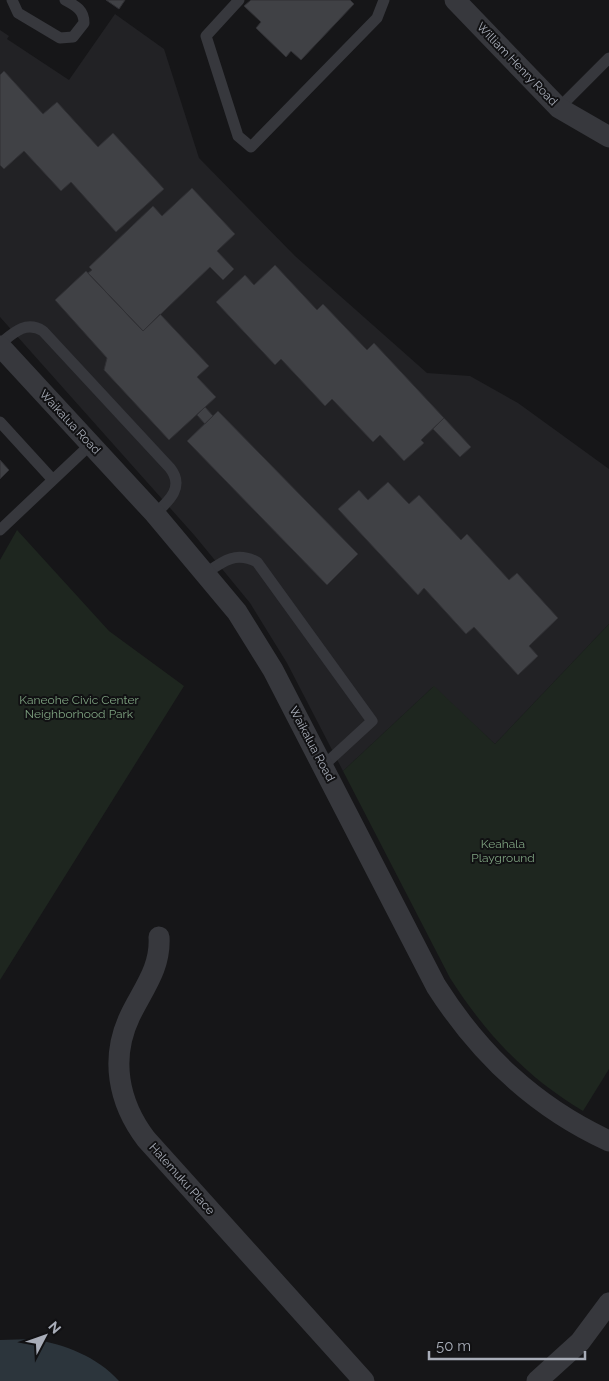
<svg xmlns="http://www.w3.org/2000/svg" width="609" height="1381" font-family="Raleway,sans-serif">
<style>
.built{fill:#222225}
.green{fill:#1e261f}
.water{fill:#2c353c}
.building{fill:#404145;stroke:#303034}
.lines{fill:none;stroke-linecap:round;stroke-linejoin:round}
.lane{stroke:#37383d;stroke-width:11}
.street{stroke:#37383d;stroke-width:21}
.labels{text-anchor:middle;stroke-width:4;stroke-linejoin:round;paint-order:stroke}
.street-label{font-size:12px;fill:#a8adb8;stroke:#111113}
.park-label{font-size:12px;fill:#7fa381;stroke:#111113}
</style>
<rect width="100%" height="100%" fill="#161618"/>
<path class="built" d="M115,14L164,49L199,158L295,256L427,373L470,376L518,403L609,469V624L495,744L433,687L343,771L287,663L250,603L195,536L0,317V30L9,36L7,39L69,80Z"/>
<path class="green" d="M17,530L109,631L184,686L0,980V560Z
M609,624V1069L583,1111C527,1078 485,1033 450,978L343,771L434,686L495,744Z"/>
<path class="water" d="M33,1339C66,1345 96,1356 119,1381H0V1340Z"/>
<path class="building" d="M106,0H125L119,9Z
M251,0H350L354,4L301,60L291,51L286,57L256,28L261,22L244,6Z
M4,71L43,114L57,102L98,147L113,133L164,189L116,232L71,182L61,191L24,151L4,169L0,165V75Z
M192,188L235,234L217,251L234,269L223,280L210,267L143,331L88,273L92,270L89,267L153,206L162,216Z
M275,265L317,310L323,304L367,350L374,343L444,418L421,440L424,443L404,461L380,435L373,442L332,399L325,406L281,359L275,365L216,302L245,275L254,285Z
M86,271L143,331L160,314L209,366L197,377L216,397L169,440L104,370L107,358L55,300Z
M205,407L213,416L205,424L197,415Z
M218,411L358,554L327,585L187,441Z
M444,418L471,447L460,457L433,429Z
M0,460L9,470L0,479Z
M388,482L409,504L419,495L461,540L467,534L509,580L517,573L558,618L529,646L538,656L518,675L474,627L466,634L424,588L418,595L338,509L359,490L368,500Z"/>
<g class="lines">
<path class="lane" d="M12,0L18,13L60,38L73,37L84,23C84,10 76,6 65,0
M239,0L206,36L238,136L251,147L377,18L384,0
M559,108L609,58
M0,344C13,333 26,320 43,331L170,468C185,487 169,501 155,514
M0,422L53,480
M0,530L91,444
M206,573C223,561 236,551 257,562L372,721L323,766"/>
<path class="street" d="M455,0L559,108L609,137
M0,346L155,514L237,612L273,670L436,986C480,1055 535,1107 609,1141
M159,937C161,968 143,989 130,1016C110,1058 118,1102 146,1139L364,1381
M537,1381L580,1342L609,1303"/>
</g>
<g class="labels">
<g class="street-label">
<text transform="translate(517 64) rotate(46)" y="4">William Henry Road</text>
<text transform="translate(70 422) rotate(47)" y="4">Waikalua Road</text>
<text transform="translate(312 744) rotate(62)" y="4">Waikalua Road</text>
<text transform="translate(182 1179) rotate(48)" y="4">Halemuku Place</text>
</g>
<g class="park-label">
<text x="79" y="704">Kaneohe Civic Center<tspan x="79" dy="14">Neighborhood Park</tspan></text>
<text x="503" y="848">Keahala<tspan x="503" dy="14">Playground</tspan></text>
</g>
</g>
<g transform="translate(45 1336) rotate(49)" stroke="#111113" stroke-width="4" paint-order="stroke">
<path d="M0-4L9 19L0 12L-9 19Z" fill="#a8adb8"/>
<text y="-8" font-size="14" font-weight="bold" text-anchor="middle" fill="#a8adb8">N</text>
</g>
<path d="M429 1351v8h156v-8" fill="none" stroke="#a8adb8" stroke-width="2.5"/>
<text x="436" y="1351" font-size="15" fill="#a8adb8" stroke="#111113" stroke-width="4" paint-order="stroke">50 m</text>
</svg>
